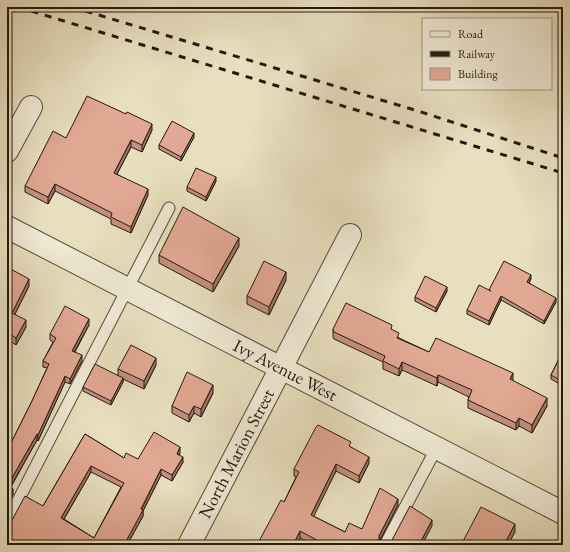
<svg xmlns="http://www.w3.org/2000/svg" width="570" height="552" font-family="'EB Garamond',serif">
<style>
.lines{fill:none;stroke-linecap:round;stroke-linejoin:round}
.service-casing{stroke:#564a3c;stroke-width:13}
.minor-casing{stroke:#564a3c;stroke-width:24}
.service{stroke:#f0ead5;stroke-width:11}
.minor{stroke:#f0ead5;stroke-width:22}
.rail{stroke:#261811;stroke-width:3;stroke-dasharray:7 7;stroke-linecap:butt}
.wall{fill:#c2907e;stroke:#261811;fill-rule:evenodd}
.shaded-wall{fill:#9e7667;stroke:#261811}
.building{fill:#e1a893;stroke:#261811;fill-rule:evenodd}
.labels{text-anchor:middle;stroke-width:3;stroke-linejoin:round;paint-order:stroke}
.street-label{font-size:18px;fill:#261811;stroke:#f0ead5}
</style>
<rect width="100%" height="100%" fill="#e8dfbf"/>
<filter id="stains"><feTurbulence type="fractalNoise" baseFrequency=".005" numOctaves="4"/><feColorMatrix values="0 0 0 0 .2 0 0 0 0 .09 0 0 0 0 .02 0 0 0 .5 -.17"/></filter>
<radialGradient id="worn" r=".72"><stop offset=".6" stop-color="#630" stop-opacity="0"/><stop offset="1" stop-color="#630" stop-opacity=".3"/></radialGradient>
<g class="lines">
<defs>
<path id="service" d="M7,522L169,208
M385,545L436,449"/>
<g id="minor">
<path d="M7,151L31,107"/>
<path id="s1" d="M7,227L563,513"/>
<path id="s2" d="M189,545L350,235"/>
</g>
</defs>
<use href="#service" class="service-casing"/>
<use href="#minor" class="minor-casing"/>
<use href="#service" class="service"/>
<use href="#minor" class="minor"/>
<path class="rail" d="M18,7L563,173
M72,7L418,111L563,158"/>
</g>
<path class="wall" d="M152,130L142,152L131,147L117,174L148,195L131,233L111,224V219L55,191L48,204L25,192V186L66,138Z
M194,137L181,161L159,149V145Z
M216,181L206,201L187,191V187Z
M239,246L213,292L159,263V255Z
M7,267L29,286L15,314L26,327L16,345L10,341Z
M531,279L529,283L556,302L544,324L501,300L489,325L467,314V310Z
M286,280L269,315L247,304V296Z
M447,291L436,312L415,301V297Z
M89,325L75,352L82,361L70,384L65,382L38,441L37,440L11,487L13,494L7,507V441L11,443L32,401L47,368L43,367V361L53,342L50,340V334Z
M333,329L392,330L399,338L429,352L513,380V381L547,406L532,433L519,426L516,430L468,408V400L469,397L438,382L437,386L402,370L399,376L383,369V362L334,339L333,337Z
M563,351V386L551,379V375Z
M156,365L144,389L123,379V382L111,405L83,391V387L118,376V369Z
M213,393L201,417L194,413L189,422L172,413V406Z
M85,434L124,458L138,459L180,453L179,455L183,462L172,481L161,475L143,511V516L127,545L11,522L43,506ZM91,472L121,487L94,538L64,519Z
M351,447L369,463L359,483L336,471L313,516L345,532L362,529L398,505L379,542L381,545H383H314L300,538L284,502L296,477L294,476V469Z"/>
<path class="shaded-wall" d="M152,124V130L142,152V145Z
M194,133V137L181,161V157Z
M131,140V147L114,180V173Z
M216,177V181L206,201V197Z
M55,184V191L48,204V197Z
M148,189V195L131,233V227Z
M239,238V246L213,292V284Z
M286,272V280L269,315V307Z
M531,275V279L527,286V282Z
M29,279V286L12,320V313Z
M447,287V291L436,312V308Z
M501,296V300L489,325V321Z
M556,298V302L544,324V321Z
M89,319V325L72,356V351Z
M26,320V327L16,345V338Z
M10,334V341L7,346V339Z
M82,355V361L70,384V379Z
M156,358V365L144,389V381Z
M402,362V370L399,376V369Z
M513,373V380L510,387V379Z
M438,375V382L437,386V378Z
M65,376V382L38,441V435Z
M123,378V382L111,405V401Z
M213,385V393L201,417V409Z
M547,398V406L532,433V425Z
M194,406V413L189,422V415Z
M519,418V426L516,430V423Z
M37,434V440L8,491V485Z
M180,447V453L177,459V454Z
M183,457V462L172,481V475Z
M369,457V463L359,483V476Z
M336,464V471L311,522V515Z
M91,466V472L61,524V518Z
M161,469V475L143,511V516L127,545H124Z
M13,489V494L7,507V501Z
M398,499V505L379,542V536Z
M432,520V526L422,545H419Z
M515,524V532L508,545H504Z
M300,531V538L297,545H293Z"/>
<path class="building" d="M87,96L126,114L127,112L152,124L142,145L131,140L114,173L148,189L131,227L111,217L112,213L55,184L48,197L25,186L53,131L66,138Z
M172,121L194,133L181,157L159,145Z
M196,168L216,177L206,197L187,187Z
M183,207L239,238L213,284L159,255Z
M264,261L286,272L269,307L247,296Z
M504,261L531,275L527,282L556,298L544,321L501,296L489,321L467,310L479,285L491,291L489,290Z
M7,267L29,279L12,313L26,320L16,338L10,334L7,339Z
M425,276L447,287L436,308L415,297Z
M346,303L392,325L391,329L399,333L397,338L429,352L436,338L513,373L510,379L547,398L532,425L519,418L516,423L468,400L472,390L438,375L437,378L402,362L399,369L383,361L385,356L334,332L333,329Z
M65,306L89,319L72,351L82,355L70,379L65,376L38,435L37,434L8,485L13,489L7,501V441L11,443L32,401L49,364L43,361L56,338L50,334Z
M131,345L156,358L144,381L118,369Z
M563,351V382L551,375Z
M95,364L123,378L111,401L83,387Z
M187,372L213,385L201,409L194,406L189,415L172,406Z
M318,425L351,442L349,446L369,457L359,476L336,464L311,515L345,532L349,523L362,529L380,488L398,499L379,536V542L381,545H383H326L300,531L293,545H257L281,500L284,502L299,472L294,469L316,427Z
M154,432L180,447L177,454L183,457L172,475L161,469L141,509L143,510L124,545H7V523L11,522L25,496L43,506L85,434L124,458L126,453L138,459ZM91,466L124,483L94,538L61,518Z
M410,506L432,520L419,545H387L391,542Z
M481,507L515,524L504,545H461Z"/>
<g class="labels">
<g class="street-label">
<text dy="6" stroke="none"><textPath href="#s1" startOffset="313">Ivy Avenue West</textPath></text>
<text dy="6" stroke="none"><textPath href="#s2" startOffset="103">North Marion Street</textPath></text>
</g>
</g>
<rect width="570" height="552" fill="none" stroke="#e8dfbf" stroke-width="24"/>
<rect x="8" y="8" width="554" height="536" fill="none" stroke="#261811" stroke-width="2"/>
<rect x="12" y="12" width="546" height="528" fill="none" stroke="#261811"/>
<rect x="422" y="18" width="130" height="72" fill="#f0ead5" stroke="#9f9687"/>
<rect x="430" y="31" width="20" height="6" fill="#f0ead5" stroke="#9f9687"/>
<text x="458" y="38" font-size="12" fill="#261811">Road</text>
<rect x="430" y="51" width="20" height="6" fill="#261811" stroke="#9f9687"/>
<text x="458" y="58" font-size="12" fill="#261811">Railway</text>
<rect x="430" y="68" width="20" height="12" fill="#e1a893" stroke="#9f9687"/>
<text x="458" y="78" font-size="12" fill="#261811">Building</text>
<rect width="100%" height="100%" filter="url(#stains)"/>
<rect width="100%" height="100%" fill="url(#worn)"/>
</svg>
